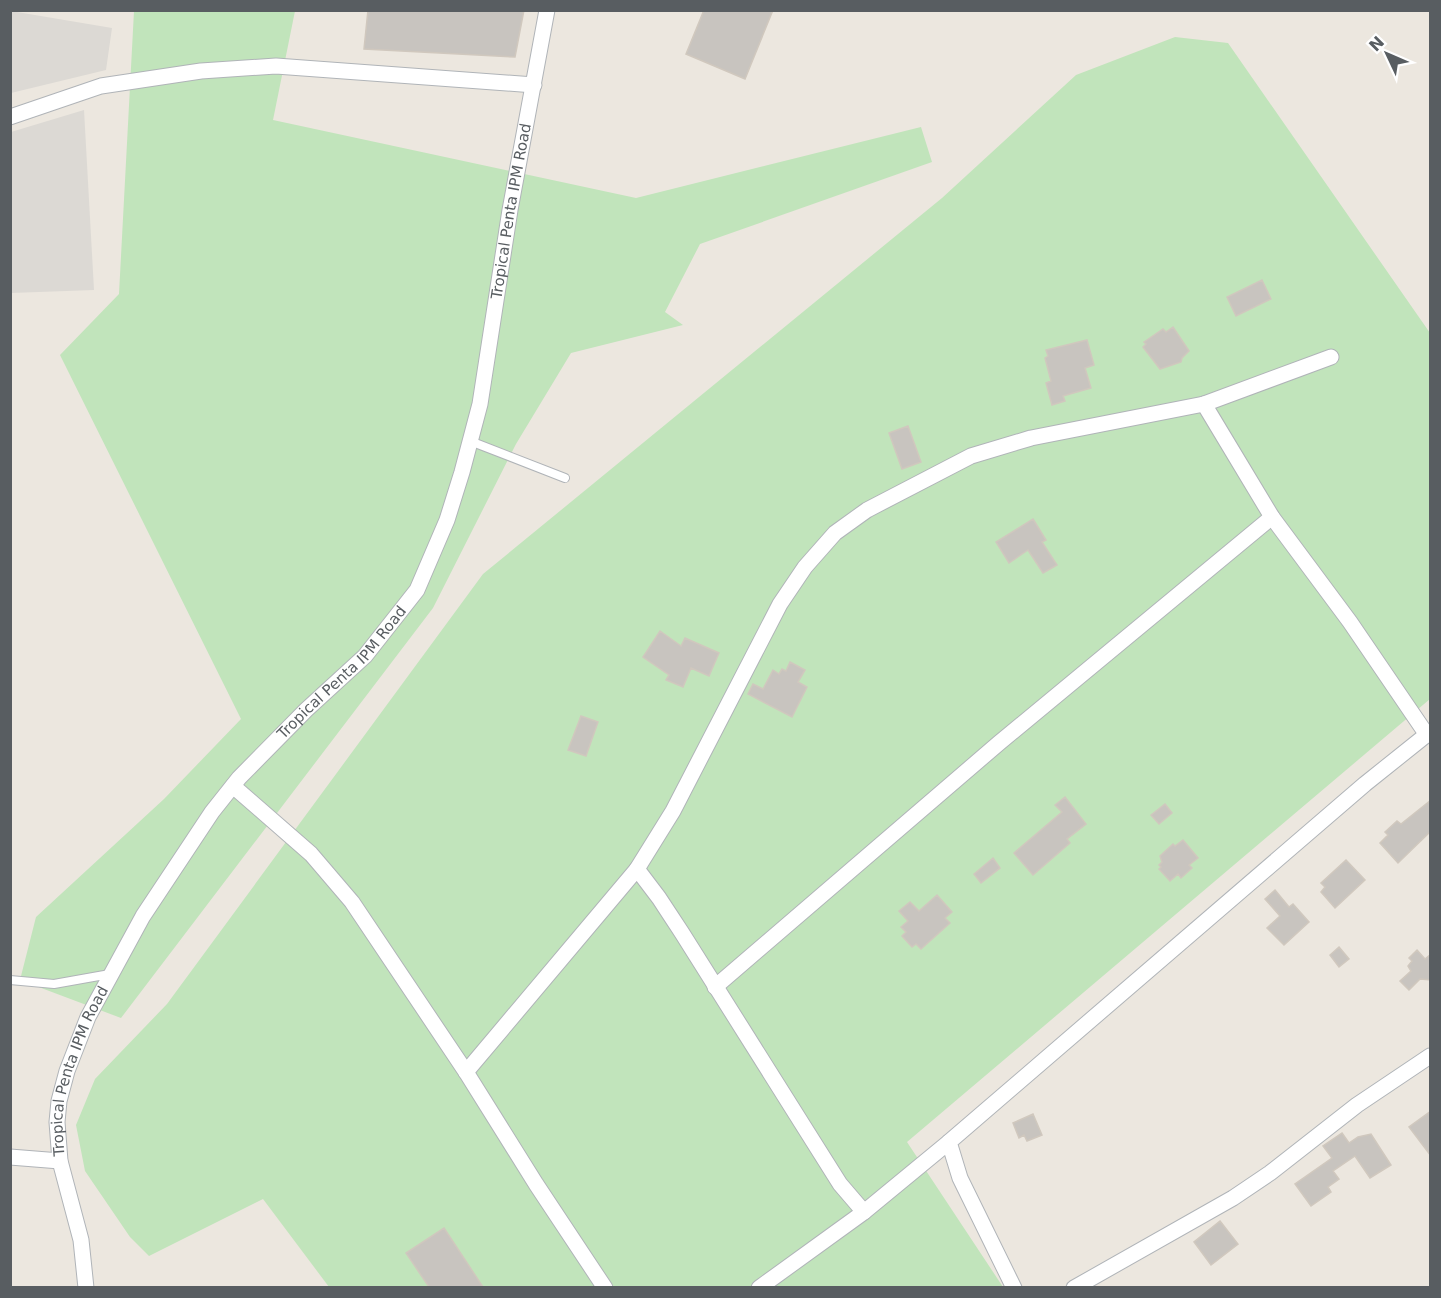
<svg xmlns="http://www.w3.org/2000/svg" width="1441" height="1298" font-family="'DejaVu Sans',sans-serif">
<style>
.industrial{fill:#dcd9d4}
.green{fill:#c1e4bb}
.building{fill:#c8c4bf;stroke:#d0c8be;stroke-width:1.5}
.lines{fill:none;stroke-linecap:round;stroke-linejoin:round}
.lane-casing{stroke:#b0b4b8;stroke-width:10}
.street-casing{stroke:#b0b4b8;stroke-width:17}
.lane{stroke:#fff;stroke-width:8}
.street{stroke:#fff;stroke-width:15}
.labels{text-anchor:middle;stroke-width:4.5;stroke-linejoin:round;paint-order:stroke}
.street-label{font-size:15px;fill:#585d61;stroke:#fff}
</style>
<rect width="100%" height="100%" fill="#ece7df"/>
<path class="industrial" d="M11,11L112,28L106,70L11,93Z
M84,110L94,290L11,293V132Z"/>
<path class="green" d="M134,11H295L273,120L636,198L921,127L932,162L700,244L665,312L683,325L571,353L516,444L433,608L121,1018L20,980L36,917L164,799L241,719L60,355L119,294Z
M1175,37L1228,43L1430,333V699L907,1142L1003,1287H329L263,1199L149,1256L130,1237L85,1171L76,1125L95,1079L167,1004L483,574L942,198L1076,75Z"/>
<path class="building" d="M368,10H524L515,57L364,49Z
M704,10H773L745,79L686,54Z
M1262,280L1271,299L1236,316L1227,297Z
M1173,327L1189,351L1182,358L1181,362L1160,369L1143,347L1146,344L1144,342L1163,329L1166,332Z
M1087,340L1094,365L1085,368L1091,388L1063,396L1065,401L1052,405L1046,383L1051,381L1045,358L1048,356L1046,350Z
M908,426L921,462L902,469L889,433Z
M1033,519L1046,540L1042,542L1057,565L1043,573L1028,550L1009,563L996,542Z
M660,631L681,646L685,638L719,653L709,676L691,668L683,687L666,680L669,675L643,657Z
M790,662L805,670L798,682L807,687L792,717L748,694L753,684L763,689L773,670L779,674L782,669L786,671Z
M581,716L598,722L586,756L568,750Z
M1065,797L1086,824L1067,839L1070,843L1033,875L1014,853L1062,812L1055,805Z
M1431,800V831L1398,863L1380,843L1388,835L1385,832L1397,821L1401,824Z
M1165,804L1172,813L1159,824L1151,815Z
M1183,840L1198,858L1189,865L1192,868L1181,878L1178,874L1170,881L1159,869L1161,867L1159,865L1162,862L1160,856L1173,844L1175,846Z
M993,858L1000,868L981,883L974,874Z
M1346,860L1365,880L1335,908L1321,892L1325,887L1321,883Z
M1275,890L1289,907L1293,904L1309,922L1284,945L1267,928L1280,916L1265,899Z
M937,895L952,912L945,918L950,923L921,949L916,944L912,947L902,936L906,932L901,927L908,921L899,911L910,902L919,911Z
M1339,947L1349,959L1339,967L1330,955Z
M1417,950L1425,959L1431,954V980L1420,979L1409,990L1400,981L1411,971L1408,966L1412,961L1409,958Z
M1431,1111V1156L1409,1127Z
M1033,1114L1042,1135L1027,1141L1024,1135L1019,1138L1013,1123Z
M1342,1133L1349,1143L1358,1137L1371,1134L1391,1165L1370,1178L1355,1156L1333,1171L1339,1179L1328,1187L1331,1192L1311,1206L1295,1184L1332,1158L1323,1146Z
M1220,1221L1238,1244L1211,1265L1194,1242Z
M444,1228L483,1287H429L406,1253Z"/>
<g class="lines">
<defs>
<path id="lane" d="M470,441L565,478
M10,980L54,984L110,974"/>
<g id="street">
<path d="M10,117L101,86L201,71L276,66L534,85"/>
<path d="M1204,404L1272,517L1350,622L1427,735"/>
<path d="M233,786L311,854L352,902L466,1072L536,1184L605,1288"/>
<path d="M715,987L999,743L1272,517"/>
<path d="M466,1072L637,869"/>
<path d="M949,1142L864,1212L840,1184L682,933L659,898L637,869L673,811L780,604L805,567L835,533L867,510L971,456L1031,438L1204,404L1331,357"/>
<path d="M10,1157L60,1161"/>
<path id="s1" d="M86,1288L81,1240L60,1161L57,1122L59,1101L67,1071L88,1017L143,916L212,812L239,778L306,710L365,656L417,590L447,520L462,472L480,404L510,210L547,10"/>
<path d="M759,1288L864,1212"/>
<path d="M1014,1288L960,1178L949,1142L1365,784L1430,732"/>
<path d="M1074,1288L1233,1198L1270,1173L1357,1105L1430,1056"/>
</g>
</defs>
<use href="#lane" class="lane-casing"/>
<use href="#street" class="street-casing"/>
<use href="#lane" class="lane"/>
<use href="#street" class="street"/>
</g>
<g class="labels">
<g class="street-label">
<text dy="5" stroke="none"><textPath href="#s1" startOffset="1214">Tropical Penta IPM Road</textPath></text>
<text dy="5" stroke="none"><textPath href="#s1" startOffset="710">Tropical Penta IPM Road</textPath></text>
<text dy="5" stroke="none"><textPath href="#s1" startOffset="224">Tropical Penta IPM Road</textPath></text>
</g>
</g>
<rect width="1441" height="1298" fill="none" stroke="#585d61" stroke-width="24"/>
<g transform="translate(1387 54) rotate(314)" stroke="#ffffff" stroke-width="4.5" paint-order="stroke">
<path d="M0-4.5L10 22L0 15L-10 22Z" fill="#585d61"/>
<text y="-9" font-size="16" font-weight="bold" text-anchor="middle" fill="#585d61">N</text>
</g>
</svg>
